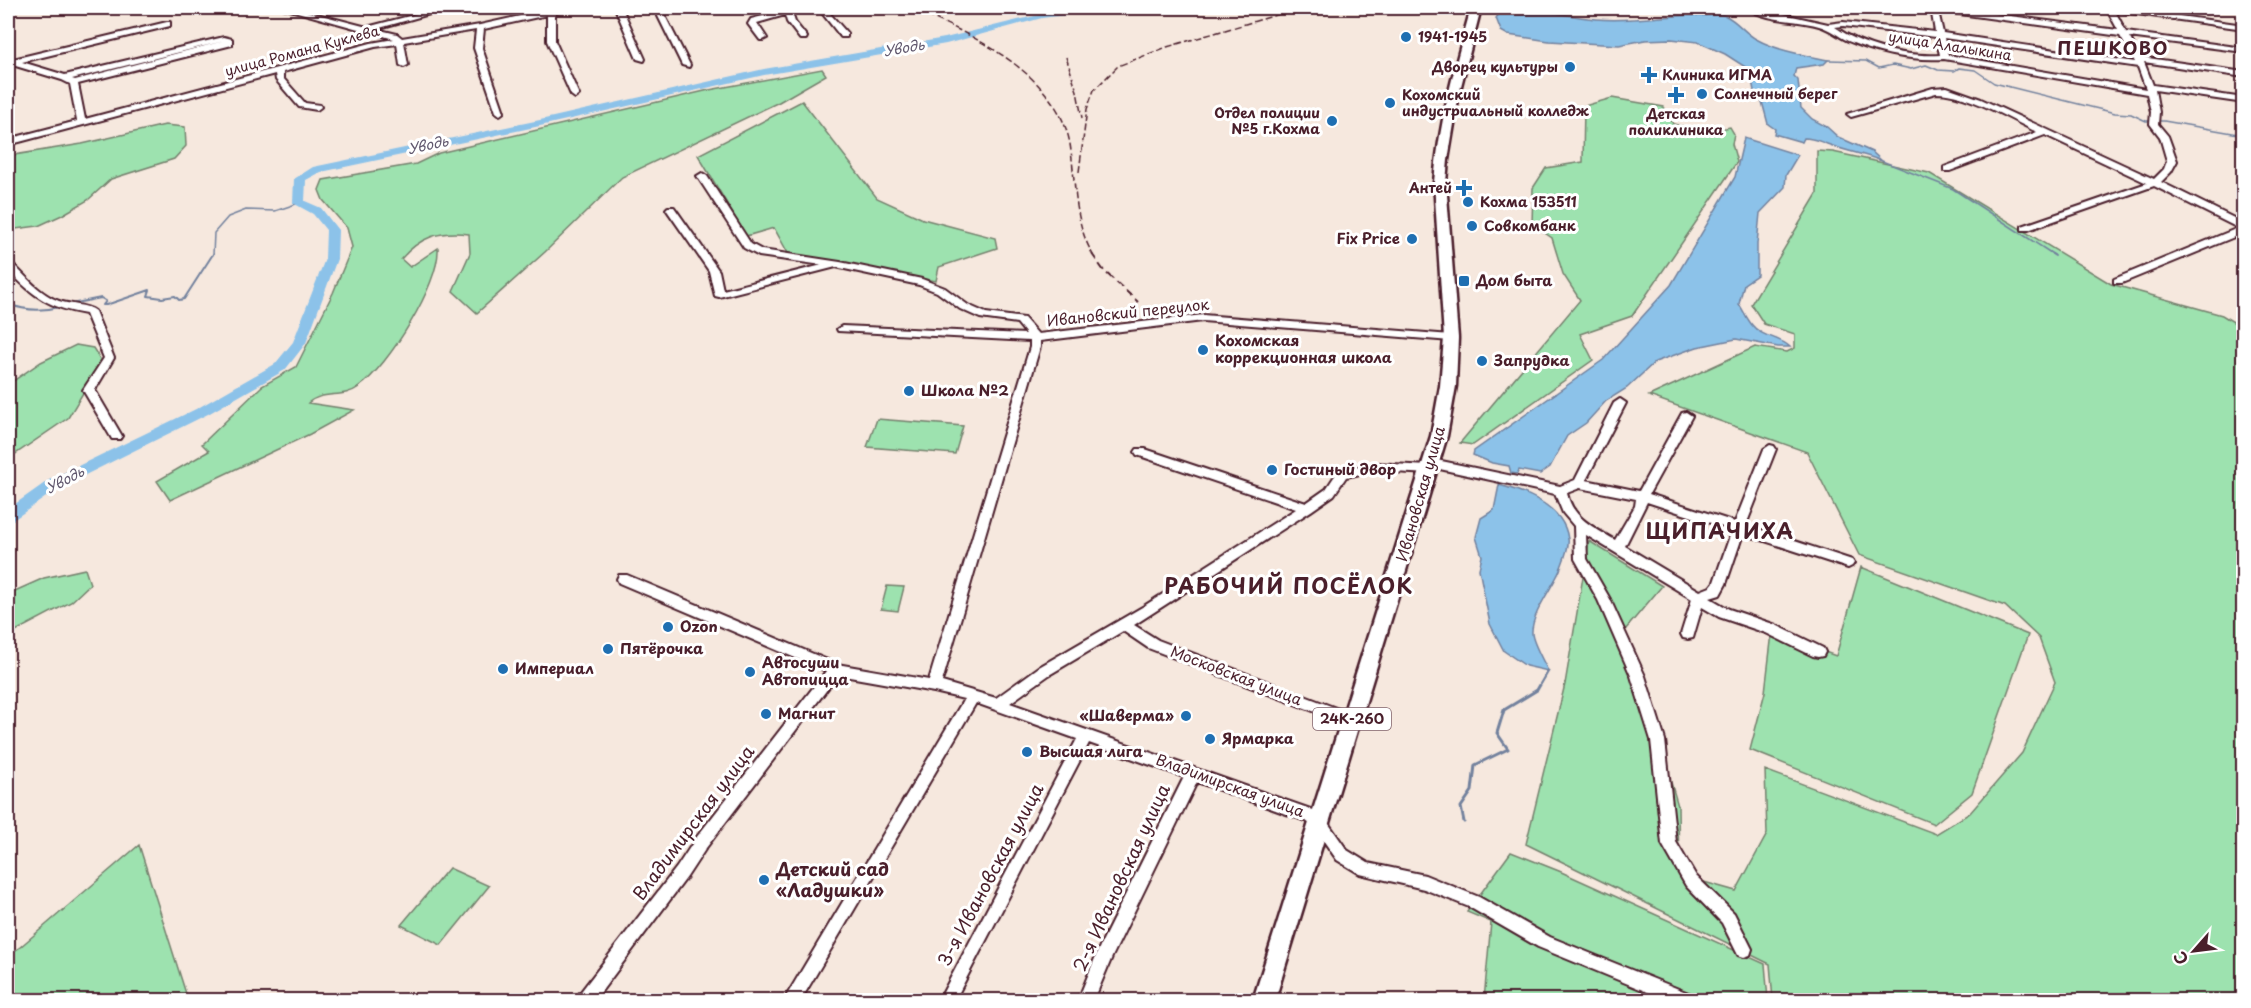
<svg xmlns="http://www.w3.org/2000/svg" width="2251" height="1008" font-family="'Playpen Sans',sans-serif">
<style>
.green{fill:#9de2af;stroke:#74806d;stroke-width:1.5}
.water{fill:#8cc2e9;stroke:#72819d;stroke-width:1.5}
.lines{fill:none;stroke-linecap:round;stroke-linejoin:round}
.stream-far2{stroke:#72819d;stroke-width:1.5}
.stream-far1{stroke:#72819d;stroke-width:2}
.stream{stroke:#72819d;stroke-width:3}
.river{fill:#8cc2e9;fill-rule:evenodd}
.minor-casing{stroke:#4a1f2b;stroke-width:4}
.major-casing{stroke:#4a1f2b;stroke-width:5}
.minor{fill:#fff;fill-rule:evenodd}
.major{fill:#fff;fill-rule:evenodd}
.rail-far1{stroke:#4a1f2b;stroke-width:1.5;stroke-dasharray:7 3;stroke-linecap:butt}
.rail{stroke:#4a1f2b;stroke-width:2;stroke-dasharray:8 4.5;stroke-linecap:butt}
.poi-dot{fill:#1f6fb2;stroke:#fff;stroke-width:2}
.labels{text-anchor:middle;stroke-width:6;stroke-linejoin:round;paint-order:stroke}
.far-poi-label{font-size:14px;font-weight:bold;fill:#4a1f2b;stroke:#fff;text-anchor:start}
.far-street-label{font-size:14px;fill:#4a1f2b;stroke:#fff}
.far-water-label{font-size:14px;font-style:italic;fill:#61586e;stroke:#fff}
.shield{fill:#fff;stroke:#80626b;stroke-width:1.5}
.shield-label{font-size:14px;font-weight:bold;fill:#4a1f2b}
.poi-label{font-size:15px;font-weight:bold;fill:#4a1f2b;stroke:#fff;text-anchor:start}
.street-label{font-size:15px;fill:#4a1f2b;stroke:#fff}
.far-district-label{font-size:18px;font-weight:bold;letter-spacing:1.5px;fill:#4a1f2b;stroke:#fff}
.near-street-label{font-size:18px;fill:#4a1f2b;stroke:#fff}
.near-poi-label{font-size:18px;font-weight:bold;fill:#4a1f2b;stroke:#fff;text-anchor:start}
.district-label{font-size:21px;font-weight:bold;letter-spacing:1.5px;fill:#4a1f2b;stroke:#fff}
</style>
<rect width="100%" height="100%" fill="#f6e8de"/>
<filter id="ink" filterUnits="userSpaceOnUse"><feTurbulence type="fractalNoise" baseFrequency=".0167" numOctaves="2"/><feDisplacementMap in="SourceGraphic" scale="12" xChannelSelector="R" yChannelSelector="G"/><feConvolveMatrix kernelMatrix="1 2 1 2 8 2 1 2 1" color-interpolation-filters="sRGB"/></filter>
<g filter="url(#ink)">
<path class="green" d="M822,69L826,75L779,102L622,177L545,252L477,313L453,291L470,253L469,234C440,230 420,237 401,259L410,267L438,248C440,284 388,366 359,387C343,399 322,390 308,403L354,410L310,434L170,500L157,481L209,451L202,444L262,386L296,367L333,293L352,247L347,228L323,200L319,190L323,180L416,164L439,153L709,90Z
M1612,98L1664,107L1673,124L1706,132L1730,127L1734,134L1732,144L1737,162L1632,316L1580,334L1593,360L1473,445L1460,443L1580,300L1563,274L1552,238L1532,224L1533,188L1546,168L1583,162L1584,106Z
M802,101L877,198L923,219L995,238L997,248L939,267L936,281L788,253L774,228L746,236L698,155Z
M165,125L185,127L186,146L174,159L111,179L88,200L62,215L38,226L8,230V156L82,144Z
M1817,151L1833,152L1929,173L2111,284L2222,315L2243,328V1000H1773L1770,964L1526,844L1565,684L1589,541L1662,586L1620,636L1650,711L1678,806L1679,875L1736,891L1767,834L1765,770L1936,834L1970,813L2022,753L2055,682L2039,638L2005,606L1859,555L1807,452L1649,396L1755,347L1787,352L1795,348V334L1764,324L1751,304L1817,194Z
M76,345L93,348L100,359L95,373L68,418L8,459L9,384L41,362Z
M877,419L963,426L955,454L867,447Z
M1861,567L2028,635L1972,793L1934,824L1750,750L1765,692L1772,633L1836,656Z
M85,569L90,584L71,602L8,635V594L44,578Z
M887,586L904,587L898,611L881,609Z
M139,845L188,1000H8V955L19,948Z
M1511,852L1559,871L1765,964L1768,1000H1484L1491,922L1467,912Z
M449,868L489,886L441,945L401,925Z"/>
<path class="water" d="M1503,8C1535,7 1565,16 1596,19C1629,22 1661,16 1694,15C1705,18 1717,11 1726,16C1737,21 1745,33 1756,39C1778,51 1804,55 1828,60L1824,64L1796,68L1794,76L1798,80L1801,108L1812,119L1827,127L1838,137L1872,152L1882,161C1864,154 1845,151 1827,144C1818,141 1814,138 1804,138L1802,142L1774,134L1775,129L1768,124L1761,98L1754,91L1750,70L1725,54L1698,42L1671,39L1645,40L1619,45L1549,41L1508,35L1501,31L1496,18Z
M1744,138L1798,155L1786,175L1785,187L1760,213L1757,244V275L1744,284L1739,304C1743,310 1747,319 1752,325C1761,337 1780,337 1790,347H1778L1736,339L1697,347L1655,362L1627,388L1606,401L1586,423L1567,436L1550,467L1540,474L1519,470L1517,474L1511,473L1509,466L1492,463L1473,455L1474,451L1603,360L1671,285L1735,177Z
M1499,485C1526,492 1564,507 1568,539C1570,546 1563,562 1560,570C1553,587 1531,614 1532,633C1532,642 1544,662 1548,671L1526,666L1504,651L1490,624L1479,569L1482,556L1476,537L1481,518L1494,510Z"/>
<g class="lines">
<path class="stream-far2" d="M1828,60L1866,61L1879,68L1893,65L1911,69L1926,65L1938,70L1954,71L1959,68L1975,70L1994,83L2115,113L2131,114L2146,121H2164L2244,135
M1882,161L1953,189L2054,255
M213,255L214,233L228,217L246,210L275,211L299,203"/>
<path class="stream-far1" d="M2052,254L2055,256
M8,291L12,292L8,293
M8,298L15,299L8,304C25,311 43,311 60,307
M71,304L101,298L106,301L103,305H106L150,290L148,296L162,298L175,296L179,300L184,299L213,254"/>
<path class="stream" d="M1464,822L1461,807L1472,791L1475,765L1508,749L1497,733L1504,710L1537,690L1548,671"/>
<path class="river" d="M1067,8H1079L1065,15L1042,18L946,44L764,75L540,126L321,172L306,180L305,201L321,208L338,230L337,259L306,343L285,370L208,414L59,488L13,520L8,522V509L49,480L198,408L275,364L293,342L325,259L326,230L313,214L293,203L294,179L313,167L540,120L764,69L945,38Z"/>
<defs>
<path id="minor" d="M283,8H294L367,27L440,8H451L376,29L397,34L402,38L480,25L547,10L548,8H570V10L555,13V41L579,95L575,98L571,95L547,41V15L484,29L482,48L504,112L500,115L496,112L474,48L476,30L404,42L408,65L404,67L400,65L397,44L375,47L283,72V78L305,103L320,105L321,107L317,110L299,107L276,80L275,74L8,145V139L77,121L70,84L62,80L9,64V60L167,22H170V26L22,62L65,75L224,37L232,39V45L78,84L85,119L371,43L394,39ZM224,41L75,80L72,79Z
M615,8H622L645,59L644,61L637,59Z
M654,8H661L690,65L689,67L682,65Z
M781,8H805V10L792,13L795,22L807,37L806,39H800L787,22L785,15L757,23L767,38L763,40H760L748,24L751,19L783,11Z
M818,8H825L847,33V37H841Z
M1747,8H1757L1828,24L1843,22L1935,32L1931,8H1949L2118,30L2106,8H2122L2244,25V29L2115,11L2126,32L2244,48V52L2129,37L2141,57L2244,72V77L2144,62L2153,85L2244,98V103L2155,90L2159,112L2158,124L2168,136L2177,161L2171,172L2161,182L2244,223V233L2122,283H2114V279L2238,228L2154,186L2028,230H2022V226L2147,183L2045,135L1950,171H1944V167L2037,132C2009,119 1967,93 1936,93L1851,117L1847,114L1933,88L1947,87L1981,99L2154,179L2164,169L2167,161L2160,137L2150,124L2151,112L2147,94L1944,59C1911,61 1878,54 1848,41C1838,36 1830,29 1819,26C1797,19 1767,22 1747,8ZM1938,11L2120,36L2135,62L1943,33ZM1843,26L1936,37L1940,55C1906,57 1863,47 1835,27ZM1944,38L2138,67L2146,89L1948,55Z
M702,173L707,176L751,244L762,250L840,262L922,279L945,288L968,305L986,313L1024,318L1038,334L1203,315L1451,335L1456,338L1451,341L1203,321L1040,341V347L942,682L996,698L1039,667L1144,606L1296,509L1137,455L1135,452L1137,449H1145L1306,503L1326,489L1338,471L1375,463L1428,466L1426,463L1428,460L1432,459L1560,486L1575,480L1614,403L1620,399L1626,403L1586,480L1639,491L1682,413L1686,412L1692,416L1649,494L1735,522L1764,449L1770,445L1774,446L1776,449L1746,525L1852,560L1854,563L1852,566L1848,568L1743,534L1726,584L1720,595L1710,598L1729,609L1776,625L1823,648L1825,652L1823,656L1818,657L1813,656L1766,633L1719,617L1702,607L1693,638L1688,639L1683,638L1681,634L1692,599L1586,535L1587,559L1610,599L1645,676L1665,740L1676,842L1696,876L1734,913L1752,949L1750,955L1744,957L1738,955L1722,923L1686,886L1662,844L1651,740L1631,676L1598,600L1575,559L1574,526L1563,513L1555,494L1435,468L1434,473L1430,474L1375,471L1346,477L1334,495L1311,511L1134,625L1158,640L1357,716L1359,720L1357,724L1352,726L1347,724L1148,648L1123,631L1049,675L1010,703L1316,811L1324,817L1347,850L1368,863L1425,875L1479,897L1550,937L1691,994L1693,1000H1667L1538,947L1469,907L1424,889L1360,874L1337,860L1314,827L1306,821L1197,782L1112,957L1094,1000H1078L1100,946L1184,777L1089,743L955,1000H939L1077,739L976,703L801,1000H784L964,699L934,692L838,675L706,848L687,877L595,1000H577L579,994L677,867L696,838L826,671L619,583L617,579L619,575H627L837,664L929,680L1030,347V341L838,331L837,329L842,326L1026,334L1017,323L980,318L960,309L937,292L919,285L840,268L836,267L719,297L715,296L709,271L666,209L668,207H674L719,271L723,290L822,265L759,256L744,248L697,176ZM1580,488L1636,499L1635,506L1615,540C1595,528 1572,518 1567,493ZM1647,502L1732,530L1714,582L1710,587L1700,591L1625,546Z
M8,262L12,263C26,277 40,294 59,301C70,305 87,304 95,311L114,358L95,390L122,436L120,439H112L83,390L104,358L86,314C49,308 33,296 8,270Z"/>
<path id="major" d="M1471,8H1481L1459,94L1448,160L1446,182L1458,338L1456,386L1447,436L1275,1000H1253L1431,436L1440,386L1444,338L1434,182C1439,122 1455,66 1471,8Z"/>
</defs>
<use href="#minor" class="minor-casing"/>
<use href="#major" class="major-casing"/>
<use href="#minor" class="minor"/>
<use href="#major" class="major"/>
<path class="rail-far1" d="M908,8C968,31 1058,74 1070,144C1076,182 1073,220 1093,255
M1066,57L1077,91L1082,118
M1079,172L1087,109L1094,90L1118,66L1167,47L1300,8"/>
<path class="rail" d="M1092,254L1104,271L1138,302"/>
</g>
</g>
<g class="poi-dot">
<circle cx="1406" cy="37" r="6"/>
<circle cx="1570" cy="67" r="6"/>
<path d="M1646 66h6v6h6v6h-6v6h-6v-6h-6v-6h6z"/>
<circle cx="1702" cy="94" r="6"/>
<path d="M1673 86h6v6h6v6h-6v6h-6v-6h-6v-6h6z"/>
<circle cx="1390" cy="103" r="6"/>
<circle cx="1332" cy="121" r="6"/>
<path d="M1461 179h6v6h6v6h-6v6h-6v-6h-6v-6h6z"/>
<circle cx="1468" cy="202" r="6"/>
<circle cx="1472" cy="226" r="6"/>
<circle cx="1412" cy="239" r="6"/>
<rect x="1458" y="275" width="12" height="12" rx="3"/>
<circle cx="1203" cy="350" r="6"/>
<circle cx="1482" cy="361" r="6"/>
<circle cx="909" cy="391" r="6"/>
<circle cx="1272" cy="470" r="6"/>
<circle cx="668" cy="627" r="6"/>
<circle cx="608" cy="649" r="6"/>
<circle cx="503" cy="669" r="6"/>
<circle cx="750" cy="672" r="6"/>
<circle cx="766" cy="714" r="6"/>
<circle cx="1186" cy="716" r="6"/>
<circle cx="1210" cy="739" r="6"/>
<circle cx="1027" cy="752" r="6"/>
<circle cx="764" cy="880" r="6"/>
</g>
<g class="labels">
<g class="far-poi-label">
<text x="1418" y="42">1941-1945</text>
<text x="1558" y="72" text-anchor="end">Дворец культуры</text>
<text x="1662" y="80">Клиника ИГМА</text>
<text x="1714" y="99">Солнечный берег</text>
<text x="1402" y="100">Кохомский<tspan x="1402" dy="16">индустриальный колледж</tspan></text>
<text x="1320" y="118" text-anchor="end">Отдел полиции<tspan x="1320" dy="16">№5 г.Кохма</tspan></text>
<text x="1676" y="119" text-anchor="middle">Детская<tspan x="1676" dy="16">поликлиника</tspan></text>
<text x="1452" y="193" text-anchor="end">Антей</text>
<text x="1480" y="207">Кохма 153511</text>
<text x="1484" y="231">Совкомбанк</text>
</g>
<g class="far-street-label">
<text transform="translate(1950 46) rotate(9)" y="5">улица Алалыкина</text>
<text transform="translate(302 51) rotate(-15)" y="5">улица Романа Куклева</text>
</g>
<g class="far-water-label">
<text transform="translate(904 48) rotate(-10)" y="5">Уводь</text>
<text transform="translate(428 145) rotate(-12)" y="5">Уводь</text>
<text transform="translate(65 480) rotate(-28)" y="5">Уводь</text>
</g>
<rect class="shield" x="1313" y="708" width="78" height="22" rx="4.5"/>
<g class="shield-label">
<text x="1352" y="724">24К-260</text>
</g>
<g class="poi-label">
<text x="1400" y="244" text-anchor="end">Fix Price</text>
<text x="1476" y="286">Дом быта</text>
<text x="1215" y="346">Кохомская<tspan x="1215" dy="17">коррекционная школа</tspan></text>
<text x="1494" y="366">Запрудка</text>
<text x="921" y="396">Школа №2</text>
<text x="1284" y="475">Гостиный двор</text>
<text x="680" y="632">Ozon</text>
<text x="620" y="654">Пятёрочка</text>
<text x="762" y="668">Автосуши<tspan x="762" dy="17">Автопицца</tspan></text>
<text x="515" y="674">Империал</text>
<text x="778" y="719">Магнит</text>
<text x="1174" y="721" text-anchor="end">«Шаверма»</text>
<text x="1222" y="744">Ярмарка</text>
<text x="1039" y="757">Высшая лига</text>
</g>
<g class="street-label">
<text transform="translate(1128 313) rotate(-6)" y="5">Ивановский переулок</text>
<text transform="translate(1421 494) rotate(-74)" y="5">Ивановская улица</text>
<text transform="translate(1236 676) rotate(21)" y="5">Московская улица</text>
<text transform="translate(1230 786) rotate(20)" y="5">Владимирская улица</text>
</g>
<g class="far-district-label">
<text x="2113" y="55">ПЕШКОВО</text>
</g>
<g class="near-street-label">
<text transform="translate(694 823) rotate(-53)" y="6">Владимирская улица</text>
<text transform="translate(991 875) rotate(-62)" y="6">3-я Ивановская улица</text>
<text transform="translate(1122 878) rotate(-65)" y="6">2-я Ивановская улица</text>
</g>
<g class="near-poi-label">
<text x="776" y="876">Детский сад<tspan x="776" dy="21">«Ладушки»</tspan></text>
</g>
<g class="district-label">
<text x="1720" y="539">ЩИПАЧИХА</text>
<text x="1289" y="594">РАБОЧИЙ ПОСЁЛОК</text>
</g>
</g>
<rect width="2251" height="1008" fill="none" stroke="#fff" stroke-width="30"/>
<rect x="15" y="15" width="2221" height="978" fill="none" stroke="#4a1f2b" stroke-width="2" filter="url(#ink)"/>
<g transform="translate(2194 951) rotate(242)" stroke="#ffffff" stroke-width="4.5" paint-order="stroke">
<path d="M0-4.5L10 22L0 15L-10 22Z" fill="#4a1f2b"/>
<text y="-9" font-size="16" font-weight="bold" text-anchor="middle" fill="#4a1f2b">С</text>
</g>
</svg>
